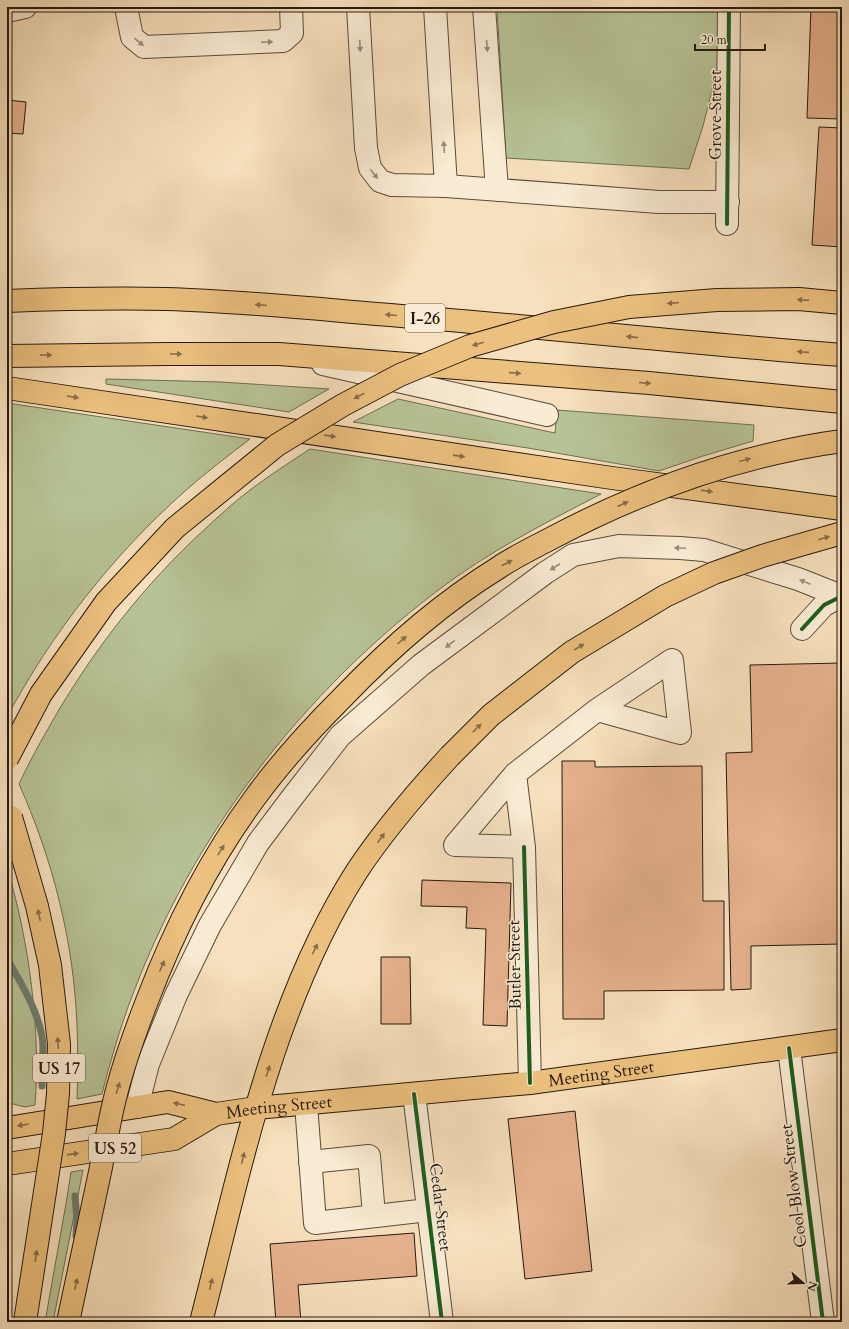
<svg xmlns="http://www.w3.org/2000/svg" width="849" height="1329" font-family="Cardo,serif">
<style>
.green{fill:#b7c395;stroke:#6e6e53}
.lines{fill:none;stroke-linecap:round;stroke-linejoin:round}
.stream{stroke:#6d7c70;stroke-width:7}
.building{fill:#e6b18d;stroke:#251a11}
.minor-casing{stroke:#5a4c3c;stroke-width:24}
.major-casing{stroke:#251a11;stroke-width:24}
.highway-casing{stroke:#251a11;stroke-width:24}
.minor{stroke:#faebd4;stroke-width:22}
.major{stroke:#ecc07e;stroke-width:22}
.highway{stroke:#ecc07e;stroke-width:22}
.highway-bridge-casing{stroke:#251a11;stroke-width:24;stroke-linecap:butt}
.highway-bridge{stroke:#ecc07e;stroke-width:22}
.cycleway-casing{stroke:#faebd4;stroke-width:6}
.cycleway{stroke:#1b5e20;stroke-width:4}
.oneway{fill:#9a8d7c}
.oneway2{fill:#886d48}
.labels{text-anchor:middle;stroke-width:3;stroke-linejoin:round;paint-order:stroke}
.shield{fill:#faebd4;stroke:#65594c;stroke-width:1}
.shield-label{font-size:16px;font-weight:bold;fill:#251a11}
.street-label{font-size:17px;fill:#251a11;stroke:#faebd4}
</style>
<rect width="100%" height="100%" fill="#f7e0bd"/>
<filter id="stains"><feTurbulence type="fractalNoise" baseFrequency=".005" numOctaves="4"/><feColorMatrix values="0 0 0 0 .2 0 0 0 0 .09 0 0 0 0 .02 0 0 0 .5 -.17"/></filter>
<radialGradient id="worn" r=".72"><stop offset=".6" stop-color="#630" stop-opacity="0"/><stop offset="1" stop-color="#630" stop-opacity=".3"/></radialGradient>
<path class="green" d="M497,7H719V63L703,126L689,169L506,158Z
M106,379L221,382L329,389L289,412L106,384Z
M398,399L555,433L557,410L754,425L753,441L703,456L659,471L528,448L353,422Z
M7,403L250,439C228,456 205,473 184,492C113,555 52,633 7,717Z
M310,449L601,494C545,523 488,552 437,591C289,704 173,861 117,1040C112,1058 106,1076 102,1094L77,1099C78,1075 78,1050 77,1026C74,943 53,860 19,784C29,762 41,741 53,720C94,649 144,585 205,529C219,516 234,502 250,490C270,475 290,462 310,449Z
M7,868C29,939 41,1032 35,1105L25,1107L9,1103L7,1088Z
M83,1170L53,1322H45L67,1198L71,1172Z"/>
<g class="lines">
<path class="stream" d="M7,959C22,984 41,1016 43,1045C43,1058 42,1072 42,1086
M75,1196L77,1220L76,1236"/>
</g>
<path class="building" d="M811,7H842V119L807,118Z
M7,100L26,102L23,134L7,133Z
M819,127L842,128V247L812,245Z
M842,663V944L751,946V989L731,990L726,753L752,752L750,665Z
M562,761H595V767L702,766L703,901H724V990L604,991V1019H563Z
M422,880L511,883L507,1026L483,1025L486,929L466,928L467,907L421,906Z
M381,957H410L411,1024H381Z
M575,1111L592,1271L525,1279L508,1119Z
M414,1233L417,1276L298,1285L301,1322H276L270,1244Z"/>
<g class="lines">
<defs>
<path id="minor" d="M126,7L132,37L144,47L283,41L292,33L291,7
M358,7L366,148L370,168L380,181L392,185L446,186L659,202H728
M435,7L446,186
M484,7L497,190
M7,11L25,7
M727,224L729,7
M323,364L547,415
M802,629L824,605L842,596
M515,774L455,845L524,847
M789,1048L823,1322
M530,1083L524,847L515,774L597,710L672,660L680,733L597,710
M414,1094L442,1322
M306,1104L315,1223L428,1210
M137,1107L148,1064L176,995L210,925L258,843L291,799L340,736L421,665L545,573L573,555L619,546L680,548L704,550L798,579L841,596
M310,1162L369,1156L374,1215"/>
<g id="major">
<path id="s1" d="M7,1128L168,1102L216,1114L256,1108L530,1083L842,1040"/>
<path d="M7,1164L174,1139L216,1114"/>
</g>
<path id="highway" d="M7,301C60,299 114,298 167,299C237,301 307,308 377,314C532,326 687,343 842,355
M7,356L168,354H279L649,383L842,402
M7,388L612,478L842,509
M201,1322C240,1171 272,1004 357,871C384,830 417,792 450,756"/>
</defs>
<use href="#minor" class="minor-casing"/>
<use href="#major" class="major-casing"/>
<use href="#highway" class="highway-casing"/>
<use href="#minor" class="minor"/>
<use href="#major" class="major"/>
<use href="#highway" class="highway"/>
<defs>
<path id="highway-bridge" d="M450,756L491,715L572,652L665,596L714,573L762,556L842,533
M7,759L41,694L106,602L175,528L277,445L343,405L400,375L470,346L554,322L629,307L717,300L799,299L842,303
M11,817L37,906L50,965L59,1044L58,1094L54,1133L25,1322
M68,1322C79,1272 89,1222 100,1172C105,1148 109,1122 115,1098C123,1065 135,1032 147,1001C174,930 209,860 254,799C280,763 311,729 342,698C389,649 440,604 498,568C514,557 531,549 548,540C640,491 739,455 842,441"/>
</defs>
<use href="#highway-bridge" class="highway-bridge-casing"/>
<use href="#highway-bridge" class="highway-bridge"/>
<defs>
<path id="cycleway" d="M727,224L729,7
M802,629L824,605L842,596
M524,847L530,1083
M789,1048L823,1322
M414,1094L442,1322"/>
</defs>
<use href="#cycleway" class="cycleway-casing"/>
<use href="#cycleway" class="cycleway"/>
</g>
<defs><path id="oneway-solid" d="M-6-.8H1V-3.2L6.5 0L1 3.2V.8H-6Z"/></defs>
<g class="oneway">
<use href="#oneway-solid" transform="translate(139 42) rotate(39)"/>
<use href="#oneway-solid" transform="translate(267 42) rotate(-2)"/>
<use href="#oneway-solid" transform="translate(360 46) rotate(87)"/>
<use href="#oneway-solid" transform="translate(487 46) rotate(86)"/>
<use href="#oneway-solid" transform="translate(444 147) rotate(-94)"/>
<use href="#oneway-solid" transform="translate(374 174) rotate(51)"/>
<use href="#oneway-solid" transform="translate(680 548) rotate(-177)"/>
<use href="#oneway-solid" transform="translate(555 567) rotate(147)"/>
<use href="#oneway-solid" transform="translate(805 582) rotate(-158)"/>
<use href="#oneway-solid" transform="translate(450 644) rotate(143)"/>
</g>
<g class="oneway2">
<use href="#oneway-solid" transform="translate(803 300) rotate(-176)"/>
<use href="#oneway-solid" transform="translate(673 303) rotate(175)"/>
<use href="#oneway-solid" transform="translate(261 305) rotate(-175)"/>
<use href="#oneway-solid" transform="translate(391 315) rotate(-175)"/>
<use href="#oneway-solid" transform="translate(632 337) rotate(-174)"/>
<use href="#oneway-solid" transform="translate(478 344) rotate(164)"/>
<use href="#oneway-solid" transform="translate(803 352) rotate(-176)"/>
<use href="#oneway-solid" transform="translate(176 354)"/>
<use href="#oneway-solid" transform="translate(46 355) rotate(-1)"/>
<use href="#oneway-solid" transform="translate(515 373) rotate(4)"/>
<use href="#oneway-solid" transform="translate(645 383) rotate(5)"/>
<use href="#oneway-solid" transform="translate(359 396) rotate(152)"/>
<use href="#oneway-solid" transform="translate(73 397) rotate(9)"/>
<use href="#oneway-solid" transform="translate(202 417) rotate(9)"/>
<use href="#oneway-solid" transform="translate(330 436) rotate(8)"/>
<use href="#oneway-solid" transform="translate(459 456) rotate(8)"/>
<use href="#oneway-solid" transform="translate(745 460) rotate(-15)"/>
<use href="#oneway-solid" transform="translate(707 491) rotate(8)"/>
<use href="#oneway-solid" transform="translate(623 504) rotate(-25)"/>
<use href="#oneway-solid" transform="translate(824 538) rotate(-16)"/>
<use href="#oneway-solid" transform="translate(507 563) rotate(-28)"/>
<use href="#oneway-solid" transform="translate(402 640) rotate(-42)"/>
<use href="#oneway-solid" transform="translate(579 647) rotate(-31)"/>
<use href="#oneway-solid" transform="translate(477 728) rotate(-45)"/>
<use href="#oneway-solid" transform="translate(381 838) rotate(-54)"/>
<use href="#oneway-solid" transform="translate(221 850) rotate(-58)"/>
<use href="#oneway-solid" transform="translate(39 915) rotate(-102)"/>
<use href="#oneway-solid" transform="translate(315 949) rotate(-64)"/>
<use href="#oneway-solid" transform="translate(162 966) rotate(-67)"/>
<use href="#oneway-solid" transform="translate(58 1043) rotate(-93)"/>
<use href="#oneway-solid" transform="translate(268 1071) rotate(-72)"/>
<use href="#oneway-solid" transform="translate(118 1088) rotate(-73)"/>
<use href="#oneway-solid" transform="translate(179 1104) rotate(-167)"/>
<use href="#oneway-solid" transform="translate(23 1125) rotate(171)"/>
<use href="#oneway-solid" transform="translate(73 1154) rotate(-8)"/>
<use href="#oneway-solid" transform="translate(243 1158) rotate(-76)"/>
<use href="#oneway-solid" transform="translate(36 1256) rotate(-82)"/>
<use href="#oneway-solid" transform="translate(76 1284) rotate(-78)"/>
<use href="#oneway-solid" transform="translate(211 1284) rotate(-76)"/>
</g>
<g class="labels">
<g class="shield">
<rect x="405" y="304" width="40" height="28" rx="3"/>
<rect x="33" y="1054" width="52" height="28" rx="3"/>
<rect x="89" y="1134" width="52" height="28" rx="3"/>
</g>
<g class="shield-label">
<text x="425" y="324">I-26</text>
<text x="59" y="1074">US 17</text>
<text x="115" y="1154">US 52</text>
</g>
<g class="street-label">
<text transform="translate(715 115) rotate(-90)" y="6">Grove Street</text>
<text transform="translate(514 965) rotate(-91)" y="6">Butler Street</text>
<text dy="6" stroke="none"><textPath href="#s1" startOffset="600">Meeting Street</textPath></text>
<text dy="6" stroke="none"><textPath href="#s1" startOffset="276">Meeting Street</textPath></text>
<text transform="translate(793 1186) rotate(-97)" y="6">Cool Blow Street</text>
<text transform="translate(441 1207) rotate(83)" y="6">Cedar Street</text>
</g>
</g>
<rect width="849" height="1329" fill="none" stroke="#f7e0bd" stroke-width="24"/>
<rect x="8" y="8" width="833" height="1313" fill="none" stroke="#251a11" stroke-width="2"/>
<rect x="12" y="12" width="825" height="1305" fill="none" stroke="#251a11"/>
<g transform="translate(803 1283) rotate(110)" stroke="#faebd4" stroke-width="3" paint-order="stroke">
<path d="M0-3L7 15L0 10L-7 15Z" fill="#251a11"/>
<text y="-6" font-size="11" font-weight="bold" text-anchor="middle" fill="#251a11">N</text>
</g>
<path d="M695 44v6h70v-6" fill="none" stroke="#251a11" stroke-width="2"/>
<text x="701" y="44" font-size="12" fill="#251a11" stroke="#faebd4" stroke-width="3" paint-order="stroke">20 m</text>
<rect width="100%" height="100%" filter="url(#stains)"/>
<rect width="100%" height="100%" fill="url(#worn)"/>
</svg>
